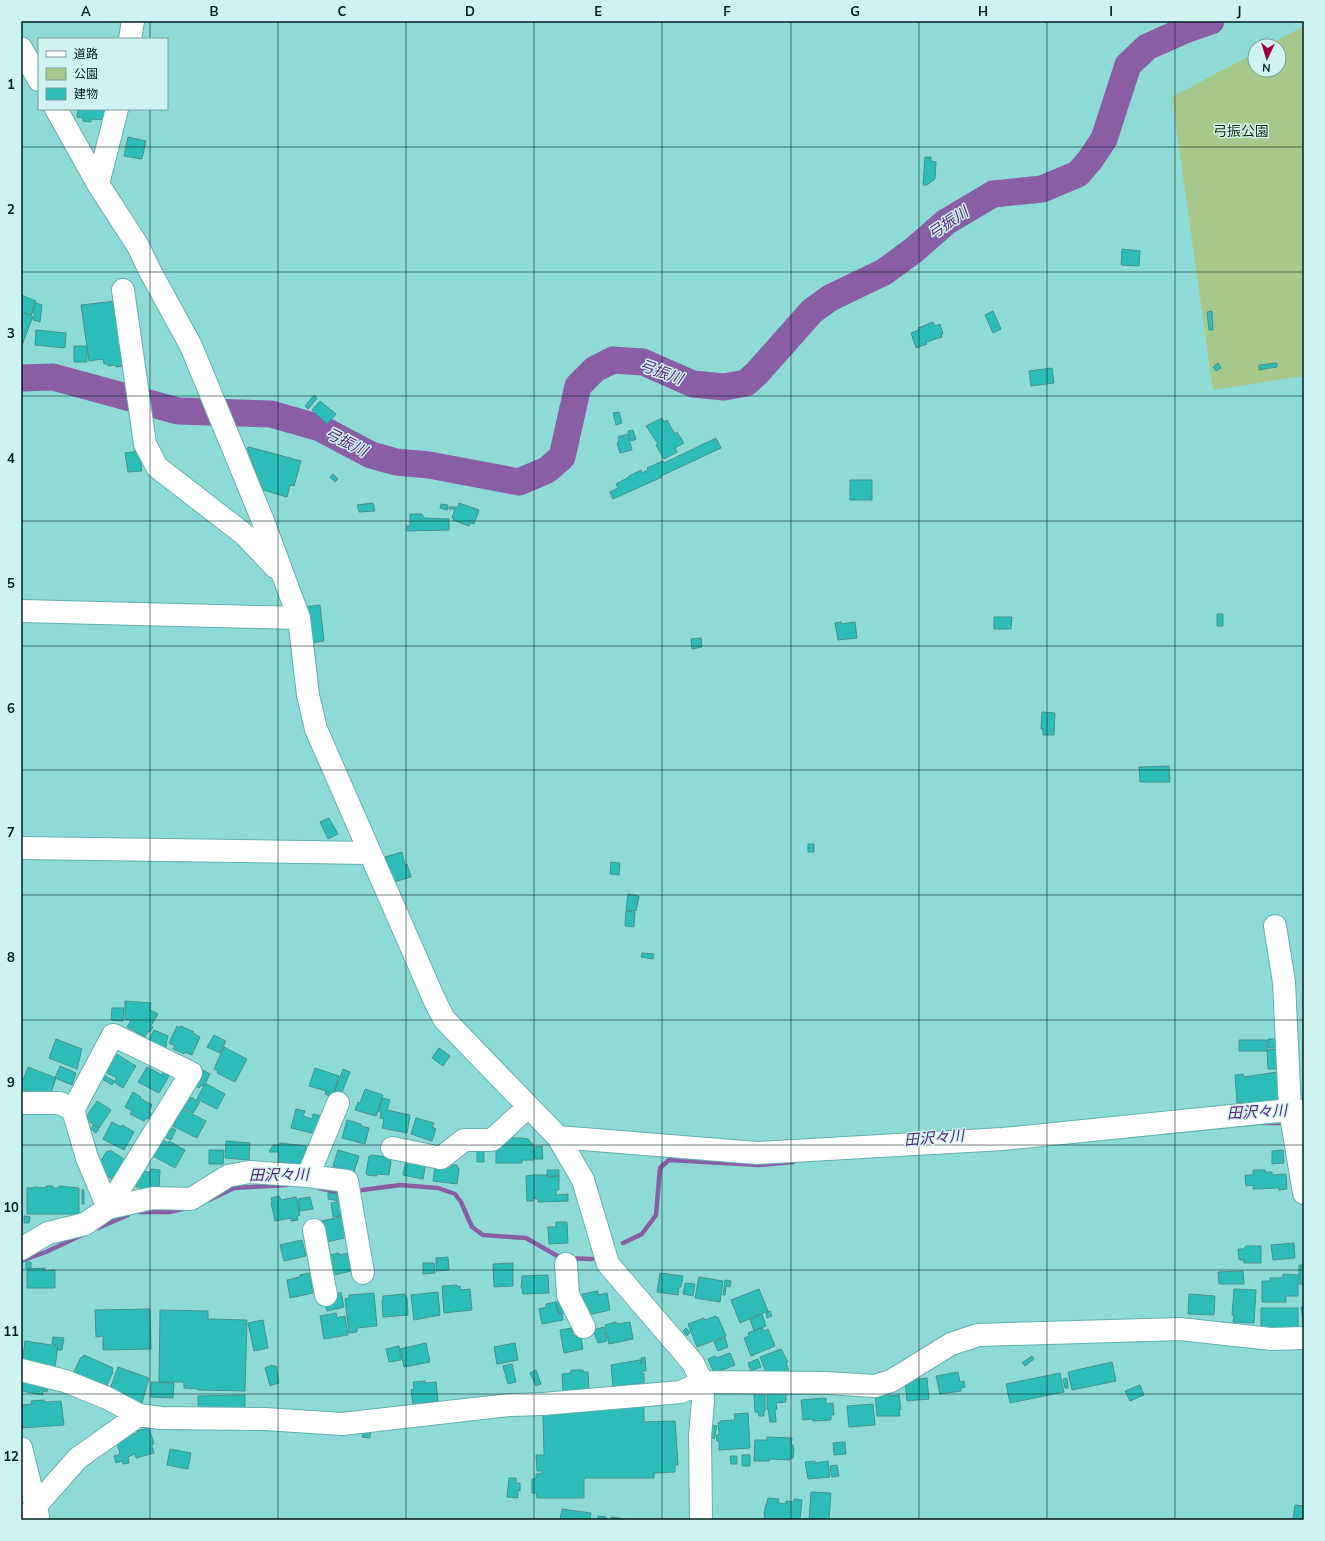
<svg xmlns="http://www.w3.org/2000/svg" width="1325" height="1541" font-family="Mulish,'Noto Sans JP',sans-serif">
<style>
.green{fill:#a6c88a}
.lines{fill:none;stroke-linecap:round;stroke-linejoin:round}
.stream{stroke:#8a5ea5;stroke-width:4.5}
.river{stroke:#8a5ea5;stroke-width:27}
.building{fill:#2cbdb8;stroke:#46928f}
.minor-casing{stroke:#64b0ac;stroke-width:24}
.minor{stroke:#fff;stroke-width:22}
.grid{fill:none;stroke:#001c1b;stroke-width:1;stroke-opacity:0.55}
.labels{text-anchor:middle;stroke-width:3;stroke-linejoin:round;paint-order:stroke}
.park-label{font-size:14px;fill:#213211;stroke:#cef3f0}
.water-label{font-size:15px;font-style:italic;fill:#591f77;stroke:#cef3f0}
.neatline{fill:none;stroke:#001c1b;stroke-width:1.5}
.grid-label{font-size:13px;text-anchor:middle;font-weight:bold;fill:#001c1b}
</style>
<rect width="100%" height="100%" fill="#8edad6"/>
<path class="green" d="M1304,26V376L1213,390L1172,97L1255,53V70H1279V46H1267Z"/>
<g class="lines">
<path class="stream" d="M1263,1123H1286
M319,1188L336,1192H343
M355,1191L400,1185L438,1188L455,1194L461,1202L472,1227L483,1235L526,1238L561,1258L592,1259
M209,1200L234,1188L287,1185
M139,1212H169L183,1209
M98,1228L128,1215
M623,1243L642,1234L656,1215L660,1168L669,1160L759,1165L793,1162
M21,1261L46,1252L82,1235"/>
<path class="river" d="M21,378L53,377L178,411L271,414L320,428L371,455L396,462L429,465L519,482L547,470L562,457L578,386L595,369L613,360L643,362L693,384L724,387L746,383L757,373L812,311L830,298L884,272L914,250L946,222L993,194L1042,189L1078,174L1090,160L1104,139L1128,65L1147,47L1185,30L1211,21"/>
</g>
<path class="building" d="M78,109H107L106,120L91,119V122L83,121V118L77,117Z
M128,137L146,141L142,159L124,156Z
M925,157H931V161L936,162L935,179L927,185H923Z
M1122,249L1140,251L1139,266L1121,265Z
M21,295L36,301L31,315L21,311Z
M116,301L123,366L116,367L115,365L108,366L107,364H104L103,359L89,361L81,305Z
M36,303L42,305L40,322L33,320L35,314L32,313Z
M993,311L1001,329L993,333L985,315Z
M1212,311L1213,330H1209L1207,312Z
M21,312L33,316L21,348Z
M933,322L935,326L940,324L943,334H941L942,337L926,342L927,344L916,348L911,333L919,330L918,328Z
M36,330L66,333L65,348L35,345Z
M74,346H87V362H74Z
M1218,363L1221,368L1216,371L1213,367Z
M1277,363V367L1259,370V365Z
M1052,368L1054,383L1031,386L1029,371Z
M314,395L317,398L308,409L305,406Z
M320,401L336,414L327,424L312,410Z
M619,412L622,423L616,425L613,413Z
M662,418L664,422L667,420L675,434L677,432L684,443L675,448L677,452L664,459L656,445L658,444L646,426Z
M633,430L636,439L631,441L628,431Z
M628,434L632,450L620,453L617,443L619,442L618,437Z
M716,438L721,448L661,476L662,477L613,499L610,492L618,488L616,484L629,477V476L641,470L642,473L648,470L647,468L663,461L664,463Z
M249,447L301,461L294,486L290,485L287,497L263,490L247,448Z
M139,451L142,471L128,472L125,453Z
M333,474L338,479L335,482L330,477Z
M850,480H872V500H850Z
M373,503L375,511L359,512L357,505Z
M459,503L479,510L474,524L470,523L469,526L453,520L454,519L452,518L455,509H449V507H458Z
M441,504L448,505L447,510L440,508Z
M410,514H422L424,518L449,519V530L407,531V526H410Z
M320,605L324,641L310,643L305,607Z
M1217,614H1223V626H1217Z
M994,617H1012L1011,629H994Z
M841,622V624L855,622L857,638L838,640L835,623Z
M701,638L702,647L692,649L691,639Z
M1042,712L1055,713L1054,735H1043V729H1041Z
M1169,766L1170,782H1140L1139,767Z
M329,818L338,834L328,839L320,822Z
M808,844H814V852H808Z
M402,852L405,865L407,864L411,877L394,882L385,857Z
M611,862L620,863L619,875L610,874Z
M628,894L639,896L636,911L626,910Z
M626,911L635,912L634,927L625,926Z
M642,953L654,954L653,959L641,957Z
M125,1001L151,1003L150,1010L158,1014L151,1026L153,1027L150,1032L148,1031L145,1037L127,1027L131,1020L125,1019Z
M112,1008H124L123,1021L111,1020Z
M177,1026L180,1028L181,1026L194,1032L193,1033L200,1037L192,1055L185,1052L184,1054L173,1049L175,1046L169,1043Z
M154,1030L168,1036L166,1045H167L165,1048L149,1040Z
M214,1035L226,1041L220,1053L207,1047Z
M56,1039L82,1049L77,1069L49,1058Z
M1268,1039H1279V1048H1268Z
M1239,1040H1267V1051H1239Z
M224,1047L247,1059L235,1082L217,1073L218,1071L214,1069Z
M439,1048L450,1056L443,1066L432,1058Z
M1278,1049L1279,1069H1268L1267,1050Z
M115,1053L136,1066L123,1088L114,1082L117,1078L107,1073L109,1069L107,1067Z
M60,1066L76,1073L72,1085L55,1078Z
M28,1067L56,1078L50,1096L39,1092L38,1095L21,1089V1085Z
M147,1067L162,1075L163,1072L169,1076L159,1093L138,1082Z
M315,1068L339,1076L332,1097L325,1094L326,1091L309,1086Z
M201,1069L210,1074L204,1086L202,1085L199,1088L191,1084Z
M343,1069L350,1072L341,1095L334,1093Z
M1277,1072L1281,1103L1242,1108V1102L1237,1103L1235,1075L1243,1074L1244,1077Z
M94,1074L104,1075L114,1081L112,1085Z
M205,1083L225,1094L217,1109L197,1099Z
M365,1089L383,1095L376,1116L355,1110L358,1102L360,1103Z
M133,1092L141,1097L140,1098L152,1105L149,1112L151,1113L148,1119L146,1118L144,1121L130,1114L132,1111L125,1107Z
M188,1096L200,1102L193,1113L182,1107Z
M383,1098L390,1100L387,1110L410,1115L407,1133L382,1128L384,1119L380,1118L381,1112L378,1111Z
M97,1101L111,1110L99,1128L85,1119Z
M182,1109L206,1121L197,1138L173,1126Z
M296,1109L305,1111L303,1116L312,1119L313,1114L321,1116L316,1134L291,1128Z
M416,1118L434,1123L432,1127L436,1129L432,1141L411,1134Z
M347,1120L361,1124V1126L369,1128L365,1144L342,1138Z
M112,1122L121,1127L122,1125L134,1132L124,1150L103,1139Z
M93,1125L99,1129L96,1133L91,1129Z
M166,1125L176,1130L171,1140L161,1135Z
M160,1138L168,1143L169,1141L185,1150L175,1168L151,1155Z
M498,1138H521L528,1139L533,1145L534,1160H522V1163H496V1143Z
M226,1141L250,1143L249,1160L225,1158Z
M280,1143L306,1146L304,1165L278,1162L279,1152H269L273,1145H279Z
M477,1146H484V1162H477Z
M542,1146L543,1159H535L534,1147Z
M110,1150L125,1160L112,1179L96,1168L107,1151L109,1152Z
M209,1150H224L223,1164H209Z
M338,1150L359,1156L354,1172L333,1166Z
M1283,1150L1284,1163L1272,1164V1151Z
M371,1155L387,1157L389,1161H391L389,1175L377,1174V1176L367,1175L366,1173L369,1156H371Z
M407,1157L426,1163L423,1179L403,1175Z
M451,1165H457V1168H459L457,1184L433,1181L435,1166L451,1168Z
M151,1169L160,1170L159,1190L140,1189V1187H136L137,1171L151,1172Z
M547,1170H559V1176H547Z
M1253,1170H1265V1172H1272V1175L1286,1174L1287,1189L1279,1190V1188L1253,1189V1185L1246,1186L1245,1175H1253Z
M532,1175H547V1177L559,1176V1190H556V1195L568,1194V1201L538,1202V1199H535V1197L533,1198V1201H527L526,1176Z
M46,1186H53V1188H59V1186L79,1188V1214H27V1188H34V1187L46,1188Z
M82,1190H84V1204H82Z
M328,1193L340,1194V1201L328,1199Z
M279,1196L281,1200L296,1197L300,1215L297,1216L298,1220L291,1221V1218L275,1221L271,1203L272,1202L271,1198Z
M310,1197L313,1209L300,1211L298,1199Z
M343,1201L346,1215L333,1217L331,1203Z
M24,1216L30,1217L29,1223H24Z
M344,1216L349,1237L322,1243L318,1222Z
M556,1222H567L568,1243L549,1244L548,1227H556Z
M302,1240L306,1256L284,1261L280,1245Z
M1294,1243L1295,1258L1273,1260L1271,1245Z
M1246,1246H1261V1263H1244V1260H1239L1238,1249H1244Z
M339,1253V1255L348,1253L351,1271L330,1276L326,1256Z
M448,1257L449,1270L436,1271V1258Z
M26,1262H31V1269H26Z
M423,1263H434L435,1273L423,1274Z
M513,1263V1286L494,1287L493,1264Z
M1299,1265H1304V1284H1299Z
M45,1268V1271L55,1270V1288H27V1272L28,1269Z
M1243,1271L1244,1284H1219L1218,1272Z
M309,1273L313,1293L290,1298L287,1280L300,1277V1275Z
M660,1273L683,1276L681,1287H679L678,1295L657,1292Z
M1283,1274L1298,1275V1296H1286V1302H1262V1281H1270V1278H1283Z
M548,1275L549,1293L523,1294L522,1288H521L522,1276Z
M699,1277L723,1281L720,1302L695,1298Z
M725,1280L731,1281L730,1287L726,1286L725,1295H723Z
M685,1283L695,1284L693,1296L683,1294Z
M457,1285V1287L460,1286V1290L470,1289L472,1310L444,1313L442,1286Z
M759,1289L768,1311L740,1323L731,1300Z
M1234,1289L1256,1290L1254,1323L1233,1322L1234,1315H1232Z
M598,1291V1295L607,1293L610,1310L588,1315L582,1294Z
M341,1292L344,1307L327,1311L325,1302Z
M438,1292L440,1315L414,1320L411,1295Z
M374,1293L377,1326L357,1328V1332L349,1333L345,1299L349,1298V1295Z
M405,1294V1297H407L408,1315L383,1317L382,1300H383V1296Z
M1189,1294L1215,1296L1214,1315L1188,1314Z
M568,1300L570,1312L559,1314L556,1302Z
M556,1302L558,1314H562L563,1320L542,1324L539,1309L546,1307V1304Z
M1301,1307H1304V1328Z
M1261,1308H1298V1328L1261,1330Z
M150,1309L151,1349L103,1350V1336L96,1337L95,1310Z
M160,1310L208,1311V1319L247,1320L245,1391L198,1390V1389L184,1388V1382H159Z
M770,1311L772,1316L767,1318L766,1313Z
M336,1313L337,1318L345,1316L348,1335L324,1339L320,1316Z
M762,1314L766,1326L754,1331L750,1319Z
M716,1316L717,1318L718,1317L726,1336L697,1347L688,1324L704,1318L705,1320Z
M263,1320L268,1348L254,1351L248,1323Z
M616,1322L617,1324L630,1322L633,1339L609,1344L605,1325Z
M604,1327L607,1341L598,1343L593,1330Z
M762,1327L764,1331L768,1329L775,1346L751,1356L744,1338L749,1336L748,1333Z
M572,1328L573,1336L574,1335L578,1338H581L583,1349L564,1353L560,1330Z
M686,1328L690,1332L687,1336L683,1331Z
M53,1337L64,1338L62,1350H57L58,1345L52,1344Z
M725,1337L728,1347L718,1351L714,1342Z
M25,1341L58,1346L55,1367L22,1363Z
M426,1343L430,1362L404,1367L400,1349Z
M515,1343L518,1360L497,1364L494,1347Z
M399,1346L401,1360L389,1362L386,1349Z
M781,1349L788,1362H786L789,1372H766L760,1357Z
M730,1353L735,1365L714,1373L708,1359L715,1356L716,1358Z
M84,1355L113,1368L112,1371L113,1372L105,1389L73,1374L81,1357L82,1358Z
M1032,1356L1034,1359L1025,1366L1022,1363Z
M645,1357L646,1371H642V1374L644,1373V1383L617,1386V1387L613,1388L611,1365L640,1360L641,1364V1358Z
M758,1359L761,1367L751,1371L748,1363Z
M1112,1362L1116,1381L1072,1390L1068,1372Z
M512,1364L516,1382L508,1384L503,1366Z
M272,1365L273,1366H276L279,1383L270,1386L265,1368Z
M118,1367L149,1378L142,1403L109,1392Z
M536,1370L541,1384L536,1386L530,1373Z
M571,1370H583V1372H588L589,1389L563,1391L562,1374L571,1373Z
M958,1372L960,1382L964,1381L965,1387L961,1388V1391L940,1394L936,1376Z
M1060,1373L1064,1392L1010,1403L1006,1384Z
M21,1377L48,1384L47,1392L43,1391V1395L21,1391Z
M927,1378L929,1399L907,1401L905,1381Z
M1067,1378L1068,1388H1065L1063,1379Z
M425,1381V1383L436,1382L438,1401L413,1404L411,1390L414,1389L413,1382Z
M151,1382L174,1383L173,1398L151,1397Z
M1140,1385L1144,1395L1130,1401L1125,1391Z
M786,1388V1402L776,1403L777,1409L775,1410L776,1422H770L768,1409H767V1393Z
M886,1394V1396L899,1395L901,1410H899L900,1416H877L875,1395Z
M245,1395V1409L198,1411V1396Z
M754,1395H765V1411H764V1416H759L758,1412H755Z
M826,1398V1404L833,1403L834,1415H831V1420L813,1421V1419L803,1420L801,1400Z
M44,1400V1402L61,1401L64,1425L21,1428V1405L32,1404L31,1401Z
M644,1404V1422L675,1421L678,1465H675V1472L654,1473V1478H584V1498H537L536,1493H532V1479L536,1478V1474L543,1473V1471H537L536,1455H544L543,1414Z
M873,1404L875,1425L849,1427L847,1406Z
M748,1413L750,1448L719,1450V1441H717L716,1435H719L718,1423H720V1421L735,1420L734,1414Z
M713,1425L717,1426L714,1439L709,1437Z
M364,1427L371,1428L370,1438L362,1437Z
M149,1428L154,1444H152V1447L154,1453L136,1458L135,1454L128,1457L129,1463L123,1464L122,1461L116,1463L114,1456L120,1454L116,1439L138,1433L137,1431Z
M767,1437L792,1438L791,1445H793L794,1450L793,1458H790V1460L770,1459L769,1461H754L755,1440H767Z
M845,1442L846,1454L834,1455L833,1443Z
M170,1449L191,1453L188,1469L167,1465Z
M742,1455H750V1466H742Z
M730,1456H737V1464H731Z
M815,1461V1463L828,1461L830,1477L808,1479L805,1462Z
M837,1465L839,1476L832,1477L830,1466Z
M509,1478H516V1483H520V1491L518,1490V1498L507,1497Z
M811,1492L831,1493L829,1520H809Z
M768,1498L779,1499L778,1503L786,1504V1501L794,1502V1499L802,1500L800,1520H765L764,1512Z
M1295,1505L1304,1506V1520H1293Z
M562,1509L591,1513L590,1519L597,1520L598,1516L606,1517V1520H560Z
M611,1517L633,1520H611Z"/>
<g class="lines">
<defs>
<path id="minor" d="M130,39L133,21
M21,48L39,80
M56,109L98,184L138,246L150,271L191,346L263,521L299,618L308,695L316,729L434,999L444,1019L558,1137L583,1180L608,1264L693,1363L702,1382L703,1401L700,1436L701,1520
M98,184L117,109
M123,290L145,444L157,467L245,535L275,567
M21,611L299,618
M21,848L370,853
M1275,926L1284,982L1290,1110L1304,1193
M21,1103H60L73,1110L87,1158L108,1208L85,1224L48,1233L21,1249
M73,1110L113,1035L191,1073L108,1208
M558,1137L757,1153L1003,1139L1290,1110L1304,1111
M392,1148L441,1158L464,1140H492L528,1107
M308,1176L338,1103
M108,1208L153,1198L191,1199L228,1176L249,1172L308,1176L347,1181L363,1273
M314,1230L326,1295
M566,1264L568,1295L584,1327
M21,1370L65,1381L107,1398L139,1415L161,1418L265,1419L342,1424L510,1405L543,1404L681,1392L702,1382L826,1383L875,1386L891,1381L951,1344L978,1335L1180,1329L1272,1339L1304,1338
M21,1448L38,1516
M21,1518L26,1517L78,1458L139,1415"/>
</defs>
<use href="#minor" class="minor-casing"/>
<use href="#minor" class="minor"/>
</g>
<path class="grid" d="M150,21V39M278,21V1520M406,21V1520M534,21V1520M662,21V1520M791,21V1520M919,21V1520M1047,21V1520M1175,21V1520M150,109V1520M21,147H1304M21,272H1304M21,396H1304M21,521H1304M21,646H1304M21,770H1304M21,895H1304M21,1020H1304M21,1145H1304M21,1270H1304M21,1394H1304"/>
<g class="labels">
<g class="park-label">
<text x="1241" y="136">弓振公園</text>
</g>
<g class="water-label">
<text transform="translate(948 223) rotate(-34)" y="5">弓振川</text>
<text transform="translate(661 372) rotate(20)" y="5">弓振川</text>
<text transform="translate(346 442) rotate(27)" y="5">弓振川</text>
<text transform="translate(1257 1112) rotate(-3)" y="5">田沢々川</text>
<text transform="translate(934 1138) rotate(-5)" y="5">田沢々川</text>
<text transform="translate(279 1175) rotate(-1)" y="5">田沢々川</text>
</g>
</g>
<rect width="1325" height="1541" fill="none" stroke="#cef3f0" stroke-width="44"/>
<rect x="38" y="38" width="130" height="72" fill="#cef3f0" stroke="#7c9d9b"/>
<rect x="46" y="51" width="20" height="6" fill="#ffffff" stroke="#7c9d9b"/>
<text x="74" y="58" font-size="12" fill="#001c1b">道路</text>
<rect x="46" y="68" width="20" height="12" fill="#a6c88a" stroke="#7c9d9b"/>
<text x="74" y="78" font-size="12" fill="#001c1b">公園</text>
<rect x="46" y="88" width="20" height="12" fill="#2cbdb8" stroke="#7c9d9b"/>
<text x="74" y="98" font-size="12" fill="#001c1b">建物</text>
<g transform="translate(1267 58) rotate(184)"><circle r="19" fill="#cef3f0" stroke="#7c9d9b"/>
<path d="M0-3L7 15L0 10L-7 15Z" fill="#a0003b"/>
<text y="-6" font-size="11" font-weight="bold" text-anchor="middle" fill="#001c1b">N</text>
</g>
<rect x="22" y="22" width="1281" height="1497" class="neatline"/>
<g class="grid-label">
<text x="86" y="16">A</text>
<text x="214" y="16">B</text>
<text x="342" y="16">C</text>
<text x="470" y="16">D</text>
<text x="598" y="16">E</text>
<text x="727" y="16">F</text>
<text x="855" y="16">G</text>
<text x="983" y="16">H</text>
<text x="1111" y="16">I</text>
<text x="1239" y="16">J</text>
<text x="11" y="89">1</text>
<text x="11" y="214">2</text>
<text x="11" y="338">3</text>
<text x="11" y="463">4</text>
<text x="11" y="588">5</text>
<text x="11" y="713">6</text>
<text x="11" y="837">7</text>
<text x="11" y="962">8</text>
<text x="11" y="1087">9</text>
<text x="11" y="1212">10</text>
<text x="11" y="1336">11</text>
<text x="11" y="1461">12</text>
</g>
</svg>
